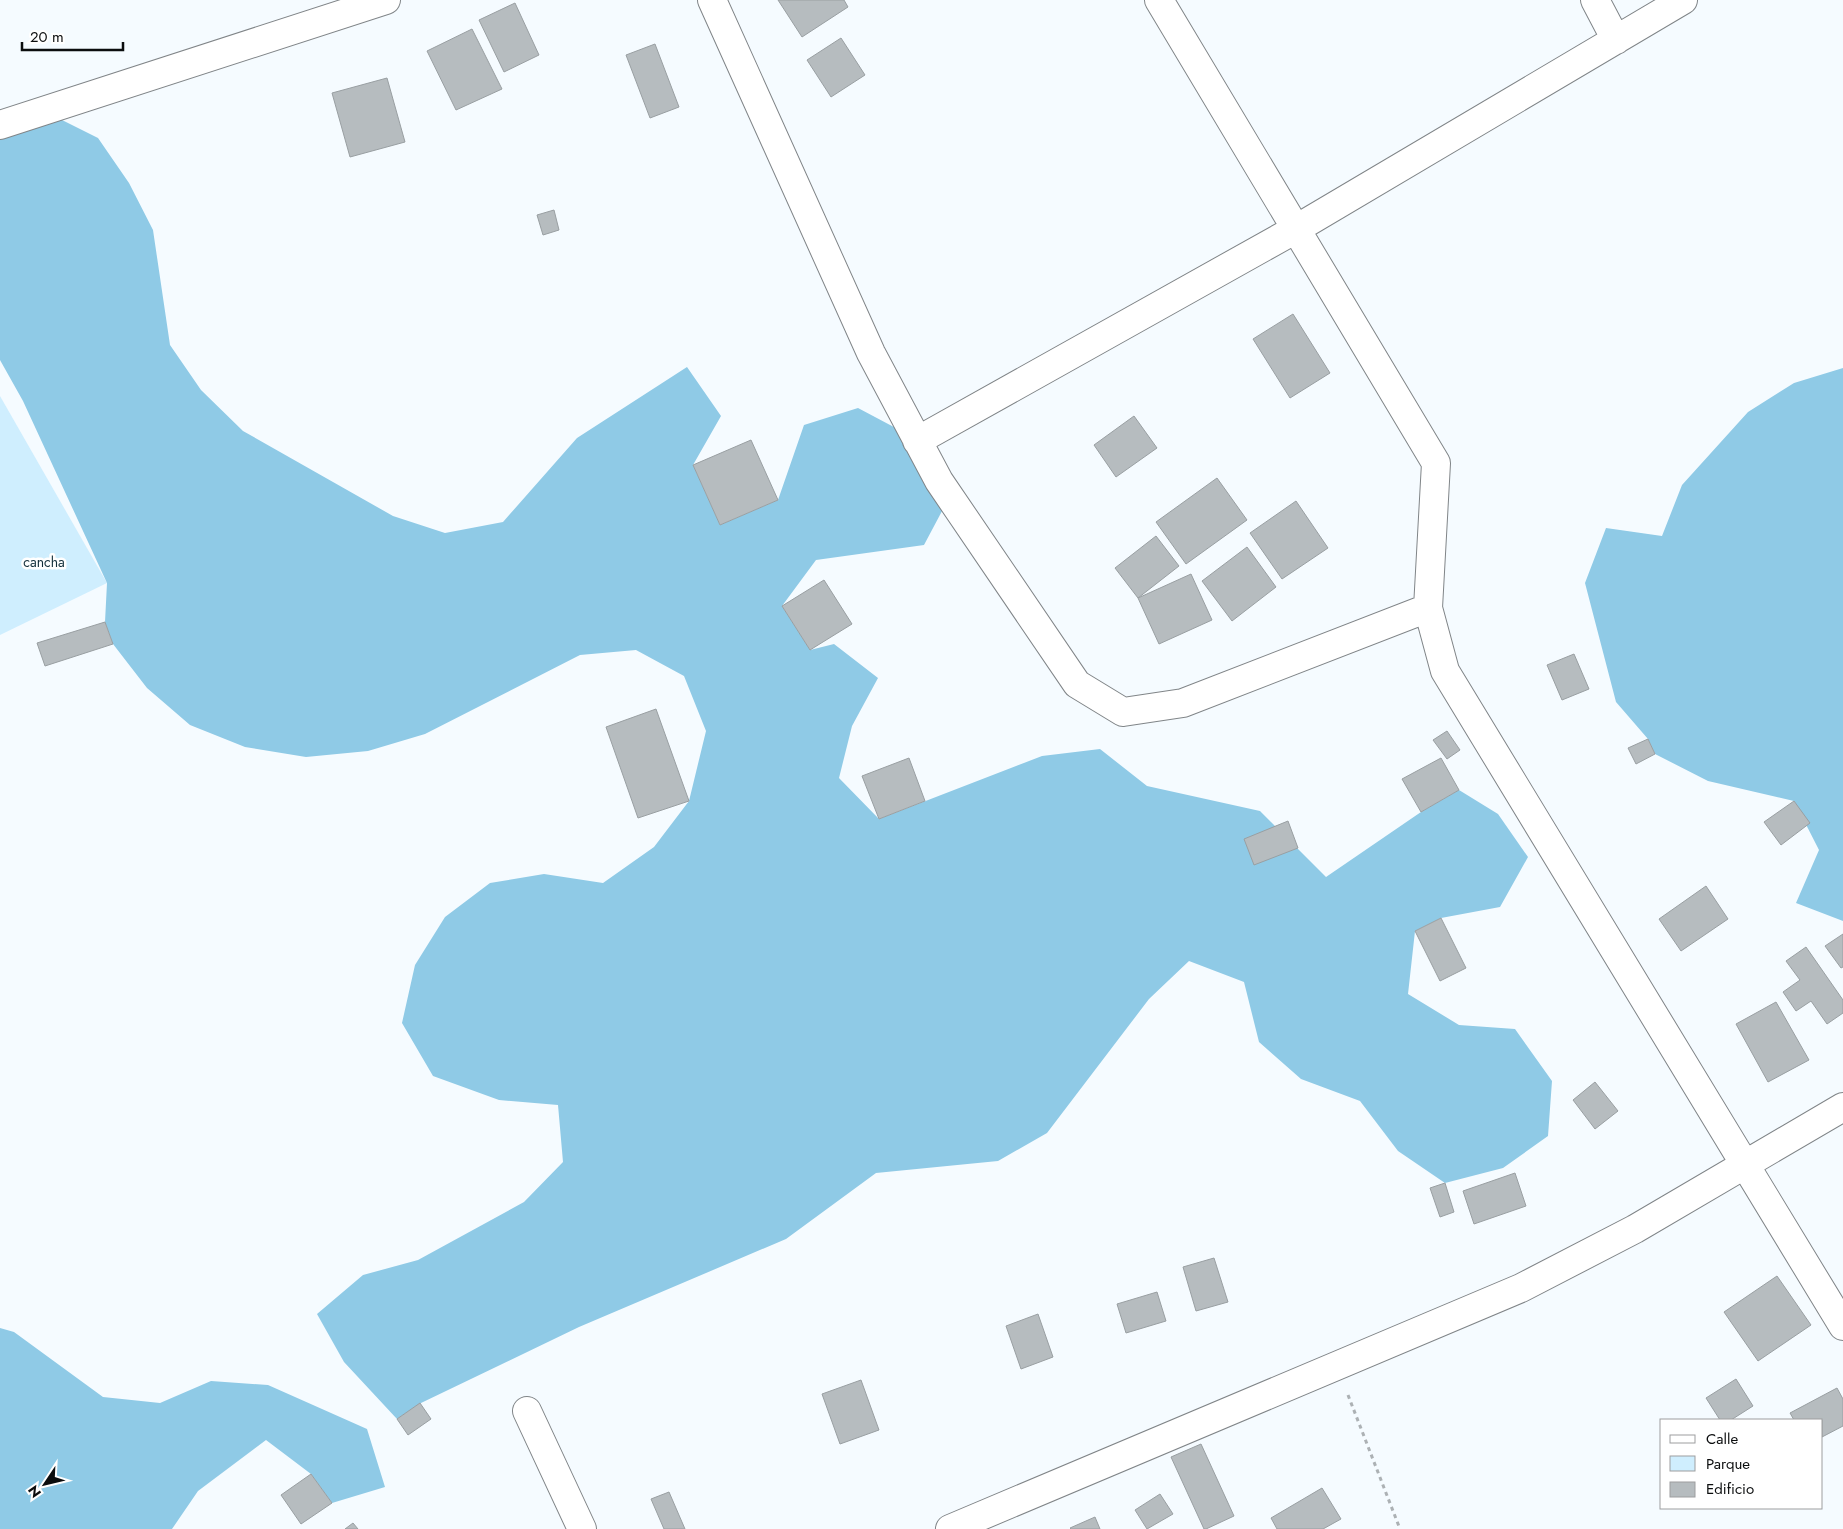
<svg xmlns="http://www.w3.org/2000/svg" width="1843" height="1529" font-family="Jost,sans-serif">
<style>
.green{fill:#cfeefe}
.forest{fill:#8fcae6}
.building{fill:#b6bcbf;stroke:#999fa2}
.lines{fill:none;stroke-linecap:round;stroke-linejoin:round}
.street-casing{stroke:#808588;stroke-width:30}
.path{stroke:#acb1b4;stroke-width:3;stroke-dasharray:4 4;stroke-linecap:butt}
.street{stroke:#fff;stroke-width:28}
.labels{text-anchor:middle;stroke-width:5;stroke-linejoin:round;paint-order:stroke}
.park-label{font-size:14px;fill:#112d39;stroke:#fff}
</style>
<rect width="100%" height="100%" fill="#f5fbff"/>
<path class="green" d="M0,396L107,583L0,635Z"/>
<path class="forest" d="M48,113L98,138L129,183L153,230L170,345L201,390L243,431L393,516L445,533L503,522L577,438L687,367L721,416L693,465L720,525L778,500L804,425L858,408L907,434L950,496L924,545L816,560L782,606L810,650L834,644L878,678L852,726L839,778L879,819L1042,756L1100,749L1147,786L1260,811L1326,877L1421,812L1459,790L1498,814L1528,857L1500,907L1441,918L1415,931L1408,994L1459,1025L1515,1029L1552,1081L1548,1136L1503,1168L1445,1183L1398,1151L1360,1101L1301,1079L1259,1042L1244,982L1189,961L1149,999L1047,1133L998,1161L876,1173L786,1239L579,1327L421,1403L397,1419L344,1362L317,1314L363,1275L418,1260L524,1202L563,1162L558,1105L499,1100L433,1076L402,1023L415,965L445,917L490,883L544,874L603,883L654,847L689,801L706,731L684,676L636,650L580,655L425,734L368,751L306,757L245,747L190,725L147,688L113,644L105,622L107,583L23,401L0,360V126Z
M1843,368V921L1796,903L1819,850L1794,801L1708,781L1655,754L1648,739L1616,702L1585,583L1606,528L1662,536L1682,485L1748,412L1794,383Z
M0,1328L14,1332L103,1397L160,1403L211,1381L268,1385L367,1429L385,1487L332,1503L311,1474L266,1440L198,1491L172,1529H0Z"/>
<path class="building" d="M778,0H844L848,7L802,37Z
M515,3L539,55L504,72L479,20Z
M472,29L502,89L456,110L427,51Z
M841,38L865,75L831,97L807,60Z
M655,44L679,107L650,118L626,55Z
M387,78L405,142L350,157L332,93Z
M554,210L559,230L543,235L537,215Z
M1293,314L1330,373L1290,398L1253,339Z
M1134,416L1157,448L1116,477L1094,445Z
M751,440L778,500L720,525L693,465Z
M1217,478L1247,520L1186,564L1156,522Z
M1296,501L1328,548L1282,579L1250,533Z
M1156,536L1179,566L1138,598L1115,568Z
M1247,547L1276,587L1232,621L1202,581Z
M1191,574L1212,620L1159,644L1138,598Z
M824,580L852,624L810,650L782,606Z
M105,622L113,644L45,666L37,643Z
M1574,654L1589,689L1562,700L1547,665Z
M656,709L689,801L638,818L606,727Z
M1447,731L1460,750L1447,759L1433,740Z
M1648,739L1655,754L1636,764L1628,748Z
M909,758L925,801L879,819L862,776Z
M1441,758L1459,790L1421,812L1402,779Z
M1794,801L1810,823L1781,845L1764,822Z
M1288,821L1298,848L1254,865L1244,839Z
M1706,886L1728,919L1681,951L1659,919Z
M1441,918L1466,968L1440,981L1415,931Z
M1843,934V967L1841,968L1825,946Z
M1806,947L1843,1000V1013L1827,1024L1811,1001L1796,1011L1783,992L1800,980L1786,961Z
M1776,1002L1809,1060L1768,1082L1736,1024Z
M1595,1082L1618,1111L1595,1129L1573,1100Z
M1515,1173L1526,1206L1474,1224L1463,1191Z
M1445,1183L1454,1212L1440,1217L1430,1188Z
M1214,1258L1228,1302L1196,1311L1183,1267Z
M1777,1276L1811,1325L1758,1361L1724,1312Z
M1157,1292L1166,1321L1126,1333L1117,1304Z
M1038,1314L1053,1357L1021,1369L1006,1326Z
M1736,1379L1753,1406L1731,1420H1720L1706,1398Z
M861,1380L879,1430L840,1444L822,1394Z
M1837,1388L1843,1399V1426L1822,1437V1420H1794L1790,1413Z
M420,1403L431,1419L408,1435L397,1419Z
M1201,1444L1234,1516L1206,1529H1204L1171,1457Z
M311,1474L332,1503L301,1524L281,1495Z
M1322,1488L1341,1519L1323,1529H1277L1271,1518Z
M669,1492L685,1529H664L651,1499Z
M1160,1494L1173,1514L1147,1529L1135,1510Z
M1095,1517L1100,1529H1071L1070,1528Z
M353,1523L358,1529H345Z"/>
<g class="lines">
<defs>
<path id="street" d="M712,0L871,353L939,481L1077,684L1123,712L1183,703L1428,608
M1159,0L1436,463L1428,608L1445,671L1843,1326
M1595,0L1616,40
M0,125L386,0
M917,441L1296,229L1683,0
M527,1411L582,1529
M950,1529L1521,1288L1635,1229L1843,1107"/>
</defs>
<use href="#street" class="street-casing"/>
<path class="path" d="M1348,1395L1400,1529"/>
<use href="#street" class="street"/>
</g>
<g class="labels">
<g class="park-label">
<text x="44" y="567">cancha</text>
</g>
</g>
<rect x="1660" y="1419" width="162" height="90" fill="#ffffff" stroke="#9d9e9f"/>
<rect x="1670" y="1435" width="25" height="8" fill="#ffffff" stroke="#9d9e9f"/>
<text x="1706" y="1444" font-size="15" fill="#0b0d0e">Calle</text>
<rect x="1670" y="1456" width="25" height="15" fill="#cfeefe" stroke="#9d9e9f"/>
<text x="1706" y="1469" font-size="15" fill="#0b0d0e">Parque</text>
<rect x="1670" y="1482" width="25" height="15" fill="#b6bcbf" stroke="#9d9e9f"/>
<text x="1706" y="1494" font-size="15" fill="#0b0d0e">Edificio</text>
<g transform="translate(45 1484) rotate(235)" stroke="#ffffff" stroke-width="4" paint-order="stroke">
<path d="M0-4L9 19L0 12L-9 19Z" fill="#0b0d0e"/>
<text y="-8" font-size="14" font-weight="bold" text-anchor="middle" fill="#0b0d0e">N</text>
</g>
<path d="M22 42v8h101v-8" fill="none" stroke="#0b0d0e" stroke-width="2.5"/>
<text x="30" y="42" font-size="15" fill="#0b0d0e" stroke="#ffffff" stroke-width="4" paint-order="stroke">20 m</text>
</svg>
